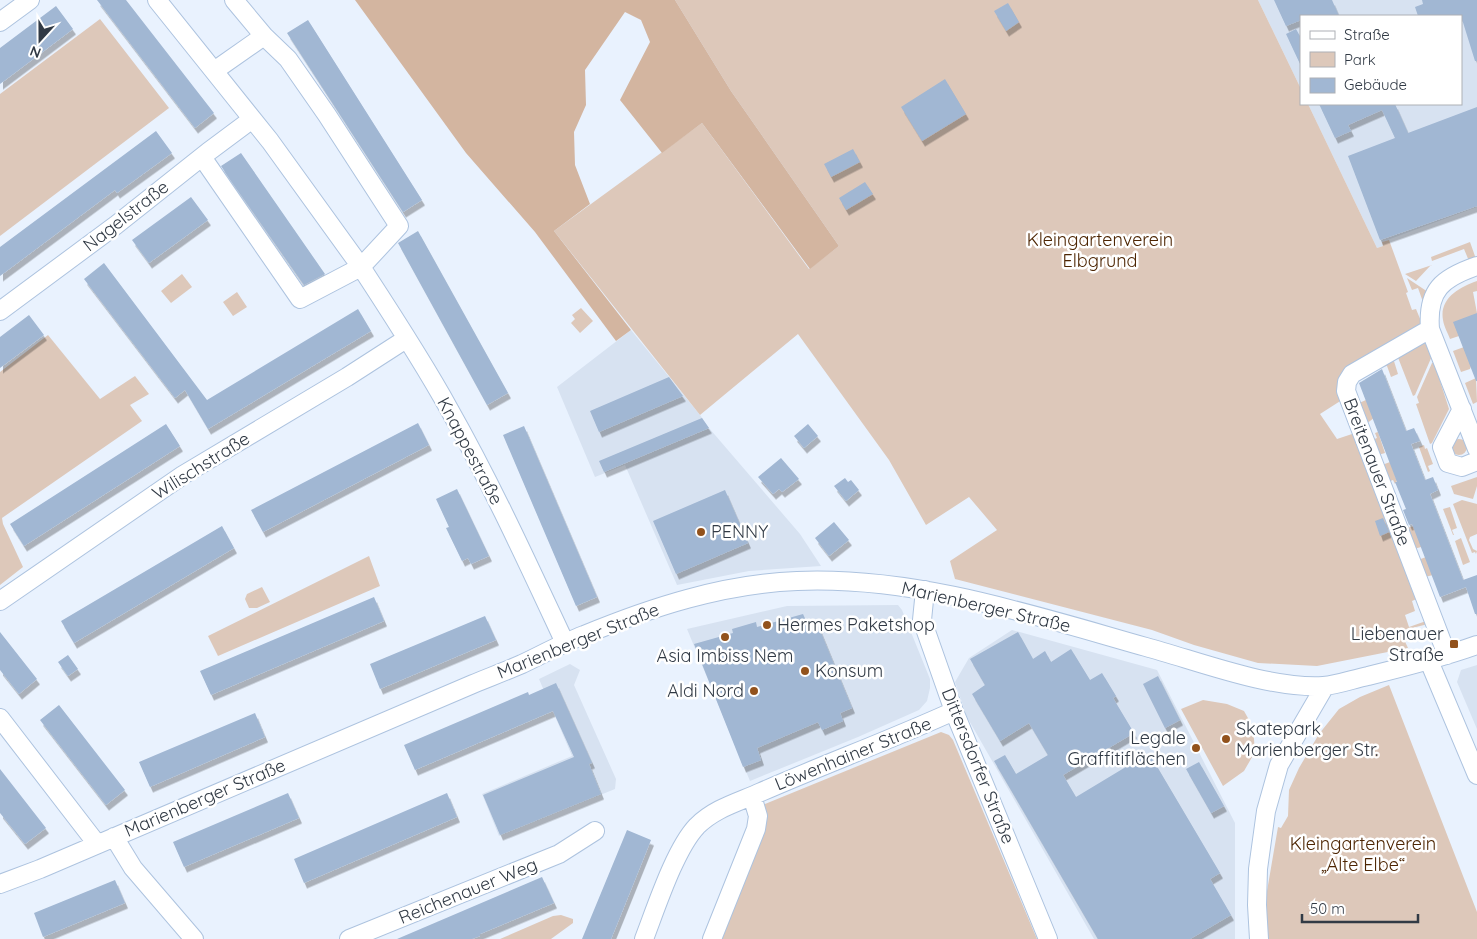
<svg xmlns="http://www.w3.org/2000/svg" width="1477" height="939" font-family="Quicksand,sans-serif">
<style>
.built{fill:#d7e2f1}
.green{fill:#ddc8ba}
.forest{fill:#d3b5a0}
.building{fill:#a1b7d3;filter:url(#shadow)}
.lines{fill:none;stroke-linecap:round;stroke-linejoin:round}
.minor-casing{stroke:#adc3df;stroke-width:20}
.minor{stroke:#fff;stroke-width:18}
.poi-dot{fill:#92521c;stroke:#fff;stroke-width:2}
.labels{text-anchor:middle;stroke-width:5;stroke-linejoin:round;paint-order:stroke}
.street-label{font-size:18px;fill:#313a45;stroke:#fff}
.park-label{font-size:18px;fill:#4d2502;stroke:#fff}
.poi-label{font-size:18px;fill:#313a45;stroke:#fff;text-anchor:start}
</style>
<defs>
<filter id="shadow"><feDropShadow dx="3" dy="5.5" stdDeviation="0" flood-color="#0004"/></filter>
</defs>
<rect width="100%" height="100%" fill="#e9f2fe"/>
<path class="built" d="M1258,0H1477V207L1382,242L1383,246L1377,248L1308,104H1461V16H1301V89Z
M631,330L700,415L709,428L800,534L821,566L749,571L677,585L625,465L595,477L557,387Z
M898,605L902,610L930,679V688L927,701L919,710L858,737L750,781L687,629L787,606Z
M1012,630L1157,670L1235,823V939H1094L967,717L955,682L969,658Z
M570,664L580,670L574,685L616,779L615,789L499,836L482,794L572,756L539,679Z
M1477,665V729L1457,682L1461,670Z"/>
<path class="green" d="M675,0H1258L1301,89V104H1308L1377,248L1383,246L1382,242L1389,240L1408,292L1406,293L1412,310L1416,309L1423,326L1348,372L1345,398L1320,414L1337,439L1358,432L1421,597L1412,601L1415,611L1405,615L1409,627L1429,620L1428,624L1400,631L1408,648L1317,666L1258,663L1194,645L1152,630L955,579L950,561L997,530L969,497L926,525L889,460L798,334L700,415L554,231L702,123L809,269L839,246L731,91Z
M100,19L169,108L0,236V94Z
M1470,242L1476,259L1469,261L1464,249L1432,261L1431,257Z
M1431,265L1416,281L1405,274L1432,265Z
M182,274L192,287L171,303L161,291Z
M1407,278L1428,292L1423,302L1418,288L1412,290Z
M1477,281V291L1473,292L1477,313L1459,336L1450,339C1448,333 1444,327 1443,320C1439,298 1460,287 1477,281Z
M237,292L247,307L233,316L223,302Z
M581,308L593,321L580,333L571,323L575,319L572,315Z
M48,335L100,399L135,376L149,394L130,405L142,421L2,518L3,524L23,567L0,585V372Z
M1423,339L1432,356L1415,395L1413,396L1397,355Z
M1464,347L1471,366L1470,369L1461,372L1453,351Z
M1393,358L1398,374L1391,377L1387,366L1380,367Z
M1434,362L1449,409L1432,443L1430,444L1416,404L1419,403L1417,397L1432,363Z
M1476,378L1477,402L1473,404L1465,383Z
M1366,400L1374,418L1366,424L1359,403Z
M1378,432L1385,453L1378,455L1372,440L1377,438L1375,433Z
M1451 447a8 8 0 1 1 16 0a8 8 0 1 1-16 0Z
M1424,445L1425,449L1427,448L1433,464L1428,466L1430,471L1428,472L1419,447Z
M1390,462L1397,481L1395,484L1393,480L1388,482L1382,465Z
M1477,477V486L1473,499L1454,494L1451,486Z
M1462,500L1477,504V534L1470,537L1469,540L1473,549L1477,551L1476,554L1475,552L1472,553L1453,504Z
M1450,507L1457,528L1452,530L1454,535H1453L1443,509Z
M1414,526L1421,544V547L1414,549L1406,528Z
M1461,538L1470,562L1463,565L1455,541Z
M369,556L380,586L218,656L208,636Z
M1426,557L1433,575L1425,577L1418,560Z
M262,587L270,602L257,608H249L245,599L247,594Z
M1389,685L1477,912V939H1267V891L1278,827L1281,828L1288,816L1289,790L1299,768L1319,734L1339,709L1360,697Z
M1203,700L1227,704L1244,711L1253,727L1255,752L1244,771L1223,786L1181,709Z
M941,732L949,735L953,740L1037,939H709L758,816L765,804Z
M561,915L573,919V923L551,939H500L553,916Z"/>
<path class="forest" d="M355,0H675L731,91L839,246L810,269L702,123L662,153L620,100L650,42L641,20L625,12L585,70L586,105L574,132L575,165L590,204L554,231L631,330L616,341L535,232L466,153Z"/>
<path class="building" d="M97,0H126L214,113L195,128Z
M1274,0H1332L1339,16H1301V20L1286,26Z
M1422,0H1477V61H1475L1461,16H1418L1415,7L1423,4Z
M1008,3L1019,22L1006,31L994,11Z
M56,6L73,29L0,84V48Z
M308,20L422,200L403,212L287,33Z
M1296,29L1301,38V66L1286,34Z
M945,79L966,114L922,141L901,107Z
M1319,104H1395L1408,133L1477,107V206L1380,240L1348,156L1395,138L1382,110L1348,125L1351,131L1335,138Z
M156,131L172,153L117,193L115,190L0,276V247Z
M853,149L860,162L831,177L824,164Z
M241,153L325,274L304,285L231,181L221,166Z
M865,182L873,194L846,210L839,198Z
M191,197L208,220L149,263L132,240Z
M418,231L508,393L487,405L398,243Z
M104,263L207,400L358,309L371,331L208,429L185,390L175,398L84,279Z
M1477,313V381H1476L1453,322Z
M29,315L44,335L0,368V337Z
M1382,369L1406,431L1414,428L1420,441L1411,444L1425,480L1433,477L1438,490L1430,494L1465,585L1463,580L1477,575V614H1475L1466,587L1440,597L1412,524L1409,525L1403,510L1406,509L1395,482H1397L1359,383Z
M669,377L683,396L599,432L590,411Z
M702,418L709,428L604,472L599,461Z
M418,423L429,445L263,532L251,510Z
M166,424L180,446L24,546L10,524Z
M808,424L818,436L804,448L794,436Z
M524,426L597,597L576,606L503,435Z
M781,458L799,479L782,492L779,489L773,494L758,477Z
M845,478L848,482L851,480L859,490L846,501L834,486Z
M457,489L489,556L471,564L468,558L462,561L446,528L449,527L436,499Z
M725,490L748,543L676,574L653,521Z
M1383,518L1389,532L1380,536L1375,521Z
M834,522L849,540L829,556L815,538Z
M222,526L234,548L74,643L61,621Z
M374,597L384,621L211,695L200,671Z
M803,614L809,627L817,623L852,708L840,713L843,721L822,730L818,722L757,748L761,760L743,767L694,644L733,633L732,629L756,622L757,627Z
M485,616L496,640L380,689L370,664Z
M0,632L37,679L19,694L0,670Z
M1018,632L1033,659L1045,651L1051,662L1071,649L1090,680L1102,673L1116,696L1113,698L1134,733L1063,775L1076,797L1149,753L1220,873L1210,879L1231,915L1190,939H1098L994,761L1005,755L1016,774L1048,755L1029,723L1000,741L972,694L985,685L970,659Z
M68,655L78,669L68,676L58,662Z
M1158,676L1180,720L1165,728L1143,684Z
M556,683L592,763L589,764L601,794L500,835L483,795L574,757L553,711L415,770L404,745L528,692L529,695Z
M59,705L125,790L106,805L40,720Z
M255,713L265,737L150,787L139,762Z
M1199,762L1224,806L1211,813L1186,769Z
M0,769L46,828L25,844L0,813Z
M288,793L299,818L184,867L173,842Z
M447,793L457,817L304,883L294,859Z
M627,830L651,840L620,917L611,939H582Z
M542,877L554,903L480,934V936L472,939H397Z
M115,880L125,903L43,937L34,913Z"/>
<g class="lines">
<defs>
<path id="minor" d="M157,0L270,141L361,267C391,313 422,360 449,409C492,485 528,564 565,643
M0,22L30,0
M214,71L264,36
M202,157L300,299L361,267L399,226L327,115L288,59L264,36L234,0
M1477,266C1442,278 1427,290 1430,329L1477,449
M0,311L116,225L208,152L251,120
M1430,329L1352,374L1347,382L1346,391L1447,655
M1462,409L1442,447L1448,463L1462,467L1477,461
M925,590L922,620L954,711L1048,939
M0,601L183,475L347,377L406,339
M1429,661L1477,775
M0,718L97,844
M114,837L133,868L194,939
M0,884L40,869C184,807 328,745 473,684C490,677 506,671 522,664C543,654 563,643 584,635C652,607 723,584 797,581C915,576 1033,615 1146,647C1198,661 1269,689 1323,686C1338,685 1353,679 1368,676C1405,667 1441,658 1477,645
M349,939L559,854L595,831
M644,939C656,908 675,849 697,826C715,808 739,802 761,792C825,764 890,740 954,711
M712,939L756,829L758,816L752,796
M1259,939L1257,905L1258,869L1266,811L1279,765L1325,686"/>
</defs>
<use href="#minor" class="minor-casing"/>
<use href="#minor" class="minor"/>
</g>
<g class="poi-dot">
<circle cx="701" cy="532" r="5"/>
<circle cx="767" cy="625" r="5"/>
<circle cx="725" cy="637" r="5"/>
<rect x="1449" y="639" width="10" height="10" rx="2.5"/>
<circle cx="805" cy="671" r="5"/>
<circle cx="754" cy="691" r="5"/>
<circle cx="1226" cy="739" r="5"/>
<circle cx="1196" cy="748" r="5"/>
</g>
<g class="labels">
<g class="street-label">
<text transform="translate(126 216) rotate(-38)" y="6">Nagelstraße</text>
<text transform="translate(470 451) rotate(62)" y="6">Knappestraße</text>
<text transform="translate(201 466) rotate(-32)" y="6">Wilischstraße</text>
<text transform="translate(1377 472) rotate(69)" y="6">Breitenauer Straße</text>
<text transform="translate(986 607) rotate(13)" y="6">Marienberger Straße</text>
<text transform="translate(578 641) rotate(-22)" y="6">Marienberger Straße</text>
<text transform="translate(853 754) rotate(-22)" y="6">Löwenhainer Straße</text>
<text transform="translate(978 766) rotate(68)" y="6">Dittersdorfer Straße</text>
<text transform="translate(205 798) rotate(-23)" y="6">Marienberger Straße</text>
<text transform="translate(468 891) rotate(-22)" y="6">Reichenauer Weg</text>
</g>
<g class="park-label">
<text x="1100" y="246">Kleingartenverein<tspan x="1100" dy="21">Elbgrund</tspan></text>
<text x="1363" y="850">Kleingartenverein<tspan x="1363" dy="21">„Alte Elbe“</tspan></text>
</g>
<g class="poi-label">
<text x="711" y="538">PENNY</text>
<text x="777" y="631">Hermes Paketshop</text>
<text x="1444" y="640" text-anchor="end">Liebenauer<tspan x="1444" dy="21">Straße</tspan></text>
<text x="725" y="662" text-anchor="middle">Asia Imbiss Nem</text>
<text x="815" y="677">Konsum</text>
<text x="744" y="697" text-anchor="end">Aldi Nord</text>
<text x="1236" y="735">Skatepark<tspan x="1236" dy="21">Marienberger Str.</tspan></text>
<text x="1186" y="744" text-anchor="end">Legale<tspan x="1186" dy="21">Graffitiflächen</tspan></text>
</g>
</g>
<rect x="1300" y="15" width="162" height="90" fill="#ffffff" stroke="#adb0b5"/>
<rect x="1310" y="31" width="25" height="8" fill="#ffffff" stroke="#adb0b5"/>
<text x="1344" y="40" font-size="15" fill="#313a45">Straße</text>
<rect x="1310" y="52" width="25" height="15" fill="#ddc8ba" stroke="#adb0b5"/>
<text x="1344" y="65" font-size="15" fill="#313a45">Park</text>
<rect x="1310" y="78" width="25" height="15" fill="#a1b7d3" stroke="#adb0b5"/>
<text x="1344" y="90" font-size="15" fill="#313a45">Gebäude</text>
<g transform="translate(40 40) rotate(201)" stroke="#ffffff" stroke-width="4" paint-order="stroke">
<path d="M0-4L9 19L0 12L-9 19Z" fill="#313a45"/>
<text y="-8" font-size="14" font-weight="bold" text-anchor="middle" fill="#313a45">N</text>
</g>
<path d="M1302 914v8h116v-8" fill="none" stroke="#313a45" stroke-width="2.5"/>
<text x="1310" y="914" font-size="15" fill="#313a45" stroke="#ffffff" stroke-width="4" paint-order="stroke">50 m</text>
</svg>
